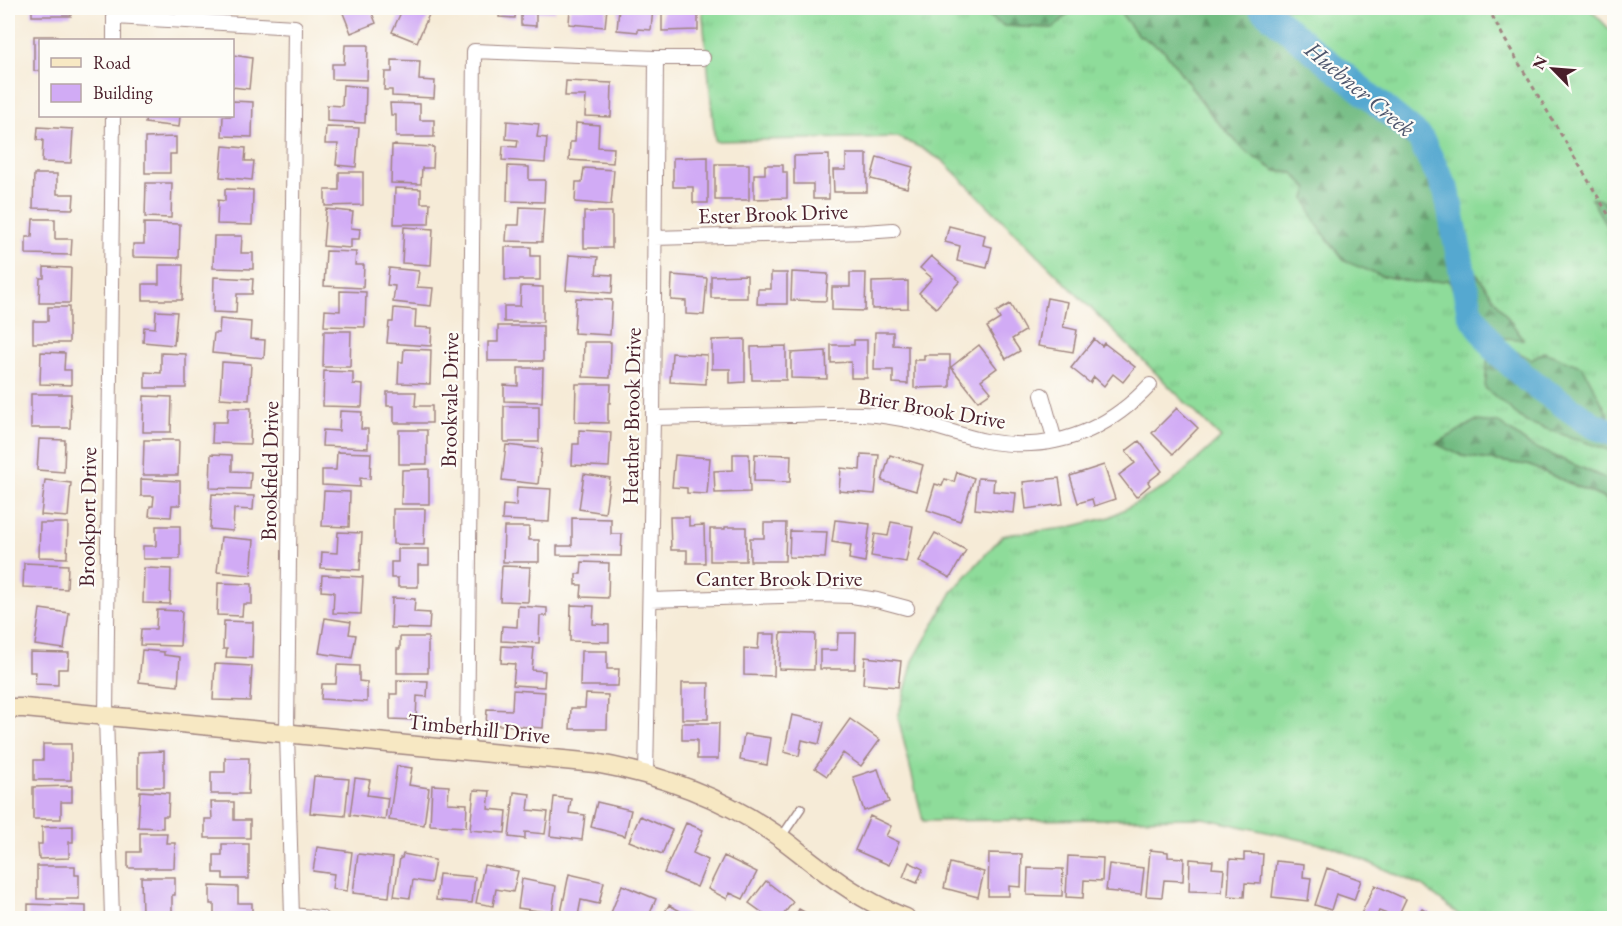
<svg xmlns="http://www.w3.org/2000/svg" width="1622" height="926" font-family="'EB Garamond',serif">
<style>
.grass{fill:url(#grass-tufts);stroke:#6c7e62;stroke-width:1.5}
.forest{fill:url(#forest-firs);stroke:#5e6e56;stroke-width:1.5}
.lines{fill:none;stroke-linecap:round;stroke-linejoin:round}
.river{stroke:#55a8d0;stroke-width:27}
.building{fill:#d1abf5}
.lane-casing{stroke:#a08581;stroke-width:10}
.street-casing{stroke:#a08581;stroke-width:16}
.secondary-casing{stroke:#a08581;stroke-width:21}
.path{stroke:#a08581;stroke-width:3;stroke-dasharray:4.5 4.5;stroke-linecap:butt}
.lane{stroke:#fff;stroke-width:7}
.street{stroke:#fff;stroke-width:14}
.secondary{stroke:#f7e8c3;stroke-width:18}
.labels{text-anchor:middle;stroke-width:4.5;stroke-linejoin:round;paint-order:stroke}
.street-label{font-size:22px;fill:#4a1f2b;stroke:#fdfcf7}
.water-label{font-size:24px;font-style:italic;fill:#4e566d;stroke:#fdfcf7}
</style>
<defs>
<pattern id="grass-tufts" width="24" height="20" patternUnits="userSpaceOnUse" patternTransform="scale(1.5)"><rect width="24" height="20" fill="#8edc9a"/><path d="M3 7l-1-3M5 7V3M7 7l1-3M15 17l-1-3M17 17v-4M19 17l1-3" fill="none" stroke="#7cbc85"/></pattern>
<pattern id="forest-firs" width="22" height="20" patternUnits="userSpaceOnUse" patternTransform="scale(1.5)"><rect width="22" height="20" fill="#72bc82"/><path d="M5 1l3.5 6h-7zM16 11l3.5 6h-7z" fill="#60986b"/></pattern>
</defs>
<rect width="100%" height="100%" fill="#fdfcf7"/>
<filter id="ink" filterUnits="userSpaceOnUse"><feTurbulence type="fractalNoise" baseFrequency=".0167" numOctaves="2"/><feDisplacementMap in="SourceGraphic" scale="12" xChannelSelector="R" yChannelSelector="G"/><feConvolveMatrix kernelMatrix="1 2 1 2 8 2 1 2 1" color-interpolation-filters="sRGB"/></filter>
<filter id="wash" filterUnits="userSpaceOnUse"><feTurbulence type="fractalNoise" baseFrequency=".008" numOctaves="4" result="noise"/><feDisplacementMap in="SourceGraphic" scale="24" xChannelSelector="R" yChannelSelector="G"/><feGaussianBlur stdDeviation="1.35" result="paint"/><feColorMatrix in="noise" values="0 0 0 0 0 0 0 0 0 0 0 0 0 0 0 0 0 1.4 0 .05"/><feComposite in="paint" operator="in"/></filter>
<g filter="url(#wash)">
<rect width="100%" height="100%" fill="#f6ebd7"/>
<path class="grass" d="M702,8H978L1004,26L1053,28L1074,8H1117L1137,34L1164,50L1215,119L1246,152L1276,171L1293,173L1309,190L1305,198L1418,283L1449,280L1469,329L1475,337L1374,97L1269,8H1589L1614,34V496L1596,474L1531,446L1512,432L1462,456L1528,465L1612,502H1614V918H1463L1422,886L1334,847L1203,818L923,821L898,717L913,661L952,592L1003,535L1066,528L1110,517L1169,485L1221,438L943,161L921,148L898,137L715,141Z"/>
<path class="forest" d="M978,8H1074L1054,28L1004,26Z
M1117,8H1269L1413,132L1447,204L1466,259L1523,339L1475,337L1469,329L1449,280L1418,283L1382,276L1344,261L1315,222L1305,198L1308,189L1293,173L1276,171L1246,152L1215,119L1164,50L1137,34Z
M1591,198L1614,203V240Z
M1515,351L1531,359L1544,352L1583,367L1614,426V452L1526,422L1485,388L1488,352Z
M1475,421L1499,423L1531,446L1614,482V502H1613L1528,465L1462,456L1436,444Z"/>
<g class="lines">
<path class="river" d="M1262,8L1420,138L1447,192L1470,312L1495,349L1527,379L1593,425L1614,433"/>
</g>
<g id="blocks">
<path class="building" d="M32,8H71V16H32Z
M341,8H370L376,23L351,33Z
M403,8H425L431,10L417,42L392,32Z
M436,8H456L444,17Z
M500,8H516L515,18L499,17Z
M521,8H555L554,12H536V26L521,25Z
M570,8H607L605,27L569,24Z
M619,8H653L651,30L638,29V32L617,30Z
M662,8H698V30L662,31Z
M34,36H57V40H40V71H34Z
M345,45H368L367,80L332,79V64H344Z
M233,55L252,58L249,89L232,87Z
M392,60L420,61L419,80L435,81L434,98L392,96V90H384L385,72H392Z
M566,81L612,83L611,117L585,116L586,96H565Z
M343,85L366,87L365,123L327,121V105L342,106Z
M232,101L253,102L252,137L222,136L223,116H232Z
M390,103L420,104V120H434V137H396V115H391Z
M146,116H180L179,127L145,123Z
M507,121L539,124L537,137L547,138L545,163L502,160L503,146L517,147L518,140L506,139Z
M576,123L599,125L598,147L614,148L613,163L569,160L570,142H575Z
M38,127L73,129L71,163L42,162L43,140H37Z
M326,127L359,128L356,167L336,165L338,144H325Z
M176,137V154H170V173H145V138Z
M392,145L434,147L433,168H422L421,184L391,183Z
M223,146L246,148L245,161H254L252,180L220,177Z
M846,154H867V192H834L833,170H846Z
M829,155V199H813V184H794V156Z
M708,157V203H693V187H673V158Z
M877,157L913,167L907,188L871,179Z
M715,164H749V200H715Z
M765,165H783V172H787V198L754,199V174H765Z
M508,166L529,167V180H545L544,202L507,201Z
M584,168L614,170L611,205L575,202L576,182H582Z
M339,172H363V205L325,206V190H339Z
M34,174H57V194H74L73,209L33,208Z
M146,183H172L171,218L145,217Z
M395,188L421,189V203H430L429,224H394Z
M225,189L253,190L252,225L217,224L218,200L225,201Z
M520,207L544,208L542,242L506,241L507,225H519Z
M326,209L353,212L351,228L360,229L359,239H351V248L323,246Z
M584,212H612V248H584Z
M33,219H55V239H72L71,255L26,254V237H32Z
M144,223L180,224L179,258L133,257V244H144Z
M949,226L985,235L983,245L992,247L987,268L957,261L960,246L945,242Z
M404,227L433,229L431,265L402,263Z
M214,236H242L241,253H253V269L213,268Z
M505,247H531V256H540V280H505Z
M326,251L356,252L355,265H364L363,288L324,286Z
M569,255L598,257L596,274L613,275L612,293L566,290Z
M931,256L960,281L936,308L919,293L932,278L920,268Z
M159,265H183L182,300H143V284H159Z
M44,267L71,268L70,303H39L40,278H44Z
M389,268L419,271L417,287L433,288L431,306L393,302L395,286L387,285Z
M792,272L828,274L826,301L791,300Z
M771,273H787V304H757L758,289H771Z
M850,273H866L865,311L832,310V287H850Z
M672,275L707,278L704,315L686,314V301L671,300Z
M747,275V298H711V276Z
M214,277L253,279L252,294H237L236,313L213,312Z
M908,281V308L872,309V282Z
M521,286L543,287V322H504V306H520Z
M340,291L366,292L365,327L324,326L325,310L340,311Z
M576,298L612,300L610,335L574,333Z
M1047,298L1068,302L1063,327L1077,330L1073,352L1038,346Z
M1010,304L1025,331L1012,339L1020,351L1006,359L987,327L1000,319L996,312Z
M48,307H69V343H33V321H48Z
M394,308L416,310L415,327L432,328L431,346L387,343L389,322H393Z
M156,311L177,312L174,345L143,342L144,327L155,328Z
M220,319L251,322L250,339L265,340L264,358L212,353L214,333H219Z
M498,326H543V361H488V342H498Z
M324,331H351L350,367H323Z
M875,332H893V345L908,346V384L893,383V370H874Z
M745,339V382L730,383V369H712V340Z
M1094,339L1102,346L1104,343L1135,367L1123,382L1113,374L1104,386L1094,377L1090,383L1071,368Z
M854,340H867V378H851V362L831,363V345H854Z
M584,342H611L610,378L583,377Z
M979,345L997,368L981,380L991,392L978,401L951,367Z
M786,346V380H752L751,347Z
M404,349L431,350L430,384L398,383L399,362H403Z
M826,351L827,379L791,378V353Z
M41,352L65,353L64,370H71V385L40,384Z
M161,353L186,354V388H145V372L161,373Z
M672,353L707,355L706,384L670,382Z
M924,355H950V387L914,388V360H924Z
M222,362L251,364L249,400L220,398Z
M518,368H543L542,402L504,401V385L518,386Z
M324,371L353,372V384L363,385L362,407L323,406Z
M576,384H611L610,403H608V423L575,422Z
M387,392H416L415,406H432V423H394V406H387Z
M31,394H71L70,428H31Z
M144,396L172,397L171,432H143Z
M504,406H539V442H504Z
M228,408H251L250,444L212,443L213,422H227Z
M1177,408L1198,428L1173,454L1152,433Z
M340,411L362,412L361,429H368V448L322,446L323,430L339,431Z
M399,430H427V464H399Z
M579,430L611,432L609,467L572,465L573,444H579Z
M39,439L65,440L64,472L37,470Z
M144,440H179L178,475H143Z
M1139,441L1162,471L1148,482L1150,485L1136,497L1119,475L1135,463L1126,451Z
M506,445L542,449L538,484L502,480Z
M337,452L371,453L370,479L360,478V487L322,485V470H336Z
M211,454L232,455V471L251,472L250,489L210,488Z
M733,454H749L750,492L715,493L714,471L733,470Z
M755,454L791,455L790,482L754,481Z
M861,454L879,455L875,494L839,491L841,468L860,470Z
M675,455L710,458L707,494L687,493V488L672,487Z
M890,455L923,465L916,491L882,481Z
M1104,465L1115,499L1094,506L1092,499L1078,503L1070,476Z
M429,469V504H401L402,470Z
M957,472L974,478L960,521L927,510L935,484L942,486L945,479L954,482Z
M584,474L610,478L605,513L579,509Z
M978,478L994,479L993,491L1016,493L1014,513L975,509Z
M1059,478L1063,504L1026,509L1023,482Z
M141,479L180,481V505H172L171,517L149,516L150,506H153L154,496H141Z
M45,480L71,483L68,517L41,515Z
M517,487L551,489L549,522L502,520L503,505L516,506Z
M324,491L350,492L349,527L322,526Z
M212,494L254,496L253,510L234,509L233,531L210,529Z
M393,509H425L424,545L393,544Z
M670,517H689V526L704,525L705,563H687V550H671Z
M572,518L611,519V534H622L621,556L557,555V546H572Z
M835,520L870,524L865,562L849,559L851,545L832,542Z
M891,522L913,526L906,562L871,556L875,534L888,536Z
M40,523H68L67,558L39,557Z
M764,523H786L785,561H750V538H764Z
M156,526H180V559H143V546H156Z
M504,527H529V540H539V562H503Z
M725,527H746V561H710V529H725Z
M790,531L827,532L825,558L789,557Z
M338,532L362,533L360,570L321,568L322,552L337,553Z
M935,533L966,550L950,578L919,561Z
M221,537L254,540L251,575L217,572Z
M398,549H429V565H418V587H398V578H391V562H398Z
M582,562L609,563L608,598L581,597L582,585H576V574H581Z
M24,563L68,565L67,589L23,587Z
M502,566L530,567L528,602L500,601Z
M144,568L171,569L170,604L143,603Z
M322,575L363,577L361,614L333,613L334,592L321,591Z
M218,583L252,584V604H243L242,616L217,615Z
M392,598L415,599L414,612L430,613L429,629L391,628Z
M571,605L594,606L593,624L609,625V642L570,641Z
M518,606L547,608V616H540L539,643L501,641L502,626L517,627Z
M40,609L69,613L64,649L35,645Z
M157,610L182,611L180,646L140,645L141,629H156Z
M325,618L351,622L349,634L356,635L352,658L319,653Z
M224,621L253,622L252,658L226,657L227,649H223Z
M781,633L815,634L814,670L779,669Z
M838,633H856L855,669H820V650H837Z
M759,634H775L774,676L744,675V648L758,649Z
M400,637H428V673H397V649H400Z
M502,646L534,648L532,670L545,671L544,687L513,685L515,664L501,663Z
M142,650L164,652V655L180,657L178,686L139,682Z
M581,651H607V669H619L618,686H580Z
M30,652L69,653L68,669H58V685L35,684L36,672H30Z
M865,657L901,661L898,687L863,684Z
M215,664L252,666L250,701L213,700Z
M337,665L359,666V681L367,682V702L321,699L322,684H336Z
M397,680L428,681L427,697L417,696L416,720L390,719V694H397Z
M682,683H709L708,719H682Z
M513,690L545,692L543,728L486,724L487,709L512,710Z
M586,694L608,695L607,729H570L571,708H585Z
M792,715L824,722L819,744L802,740L799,756L784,752Z
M850,719L880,740L861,766L843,753L827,776L815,768Z
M682,723H719L718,759H697V740H682Z
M744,734L771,738L767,765L740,760Z
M43,744H71V780H34V760H43Z
M164,751V787H138V752Z
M225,758H249L248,794H211V772H225Z
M397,766L412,768L409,785L429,788L424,825L389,820Z
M878,769L889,802L864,811L853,777Z
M314,776L349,779L345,816L310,813Z
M355,778L370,780L367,795L388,798L385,820L350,815Z
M432,785L449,786L448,803L467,804L466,827L430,825Z
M72,786V802H61V819H33V787Z
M474,790L490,791L488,809L507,811L505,833L470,830Z
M140,791L169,793L168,816H163V828L138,827Z
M514,792L530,794L528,810L548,812L545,834L525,832V839L509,837Z
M554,797L571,799L569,813L585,815L582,840L550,836Z
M211,802H234V820H250V838H205V819H212Z
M597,802L631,810L625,836L591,827Z
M640,816L672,830L662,854L629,841Z
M870,816L891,826L886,836L899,842L889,865L855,850Z
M686,823L703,830L693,853L708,860L697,887L664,873Z
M73,826V842H69V858L39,859L38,844H42V827Z
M140,833H167L166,843H175L174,868H128V852H140Z
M222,844H249V879H223V873H214V855H222Z
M317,847L352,852L347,891L332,889L334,874L313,871Z
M1150,850L1168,852V857L1184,858L1183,881L1164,880L1162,897L1146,896Z
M989,853L1022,854L1021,887L1009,886V896H988Z
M1244,853L1263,854L1261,884L1245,883L1244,897L1228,896L1230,859L1244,860Z
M358,854L393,858L389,897L353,893Z
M403,854L435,860L431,883L413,880L410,898L394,896L400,858H402Z
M724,856L757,872L743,899L730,893L727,899L708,889Z
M1068,856L1103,858L1102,881L1084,880L1083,898L1066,897Z
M1190,859L1213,861L1212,868L1224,869L1222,892L1189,891Z
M1276,861L1304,864L1303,877L1311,878L1308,901L1272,897Z
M909,862L923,869L917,883L903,877Z
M950,863L984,872L978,897L944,888Z
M1109,864L1144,868L1141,894L1106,891Z
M484,865L518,871L513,892L496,889L493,906L476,903Z
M37,866H75V875H79V899H37Z
M1028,868L1063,869L1062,896L1027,895Z
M1327,868L1361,880L1354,900L1336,894L1331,910L1315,905Z
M439,874L475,877L472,903L436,900Z
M569,874L604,882L599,904L581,900L578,916L561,913Z
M141,877H175V895H172V912L142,913Z
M522,879L556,886L552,913L518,908Z
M766,881L793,902L781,918H770L749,903Z
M622,885L656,899L648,918H635L628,915L626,918H609Z
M1375,885L1406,899L1397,918L1379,911L1376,918H1359Z
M210,886L238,887V903H252V918H214V904H210Z
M28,904L86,906V918H28Z
M669,905L693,918H661Z
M1422,908L1438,918H1415Z
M799,909L815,918H794Z"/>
</g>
</g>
<g filter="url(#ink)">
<use href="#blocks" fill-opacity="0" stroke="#a08581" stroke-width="1.5"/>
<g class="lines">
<defs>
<path id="lane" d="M782,836L801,808"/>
<path id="street" d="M114,40V17L295,27L287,733L292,918
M654,238L865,232L893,230
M1042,395L1055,441
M653,418C698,417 744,416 789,415C818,415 847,412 876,415C892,417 909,420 925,424C945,429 965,437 986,441C1052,453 1106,432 1150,385
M650,600L817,595L852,596L877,600L907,608
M467,751L474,51L656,58H703
M646,775L653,418L656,58
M292,915L321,918
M112,918L106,716L113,116"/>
<path id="secondary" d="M8,708H24L595,763C657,774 719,796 772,832C788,842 801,854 816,865C843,886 874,906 906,918"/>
</defs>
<use href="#lane" class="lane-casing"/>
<use href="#street" class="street-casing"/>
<use href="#secondary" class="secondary-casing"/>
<path class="path" d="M1488,8L1504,38L1614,224"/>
<use href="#lane" class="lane"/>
<use href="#street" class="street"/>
<use href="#secondary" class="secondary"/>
</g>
</g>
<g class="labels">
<g class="street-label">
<text transform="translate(773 213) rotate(-2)" y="8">Ester Brook Drive</text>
<text transform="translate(449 400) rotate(-89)" y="8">Brookvale Drive</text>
<text transform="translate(932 408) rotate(10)" y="8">Brier Brook Drive</text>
<text transform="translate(631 416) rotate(-89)" y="8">Heather Brook Drive</text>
<text transform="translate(269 471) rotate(-89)" y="8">Brookfield Drive</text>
<text transform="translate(87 517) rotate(-89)" y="8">Brookport Drive</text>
<text x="779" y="586">Canter Brook Drive</text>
<text transform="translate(479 728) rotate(6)" y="8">Timberhill Drive</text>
</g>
<g class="water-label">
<text transform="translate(1360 89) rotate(40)" y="8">Huebner Creek</text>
</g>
</g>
<rect width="1622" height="926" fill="none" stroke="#fdfcf7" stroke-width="30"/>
<rect x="39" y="39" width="195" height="78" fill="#fdfcf7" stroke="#b5a4a5" stroke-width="1.5"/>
<rect x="51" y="58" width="30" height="9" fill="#f7e8c3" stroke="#b5a4a5" stroke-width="1.5"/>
<text x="93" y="69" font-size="18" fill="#4a1f2b">Road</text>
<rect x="51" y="84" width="30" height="18" fill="#d1abf5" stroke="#b5a4a5" stroke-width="1.5"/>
<text x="93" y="99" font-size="18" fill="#4a1f2b">Building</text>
<g transform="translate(1553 69) rotate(295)" stroke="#fdfcf7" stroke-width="4.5" paint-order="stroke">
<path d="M0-4.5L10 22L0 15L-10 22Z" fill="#4a1f2b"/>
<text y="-9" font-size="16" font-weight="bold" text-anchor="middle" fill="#4a1f2b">N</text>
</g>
</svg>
